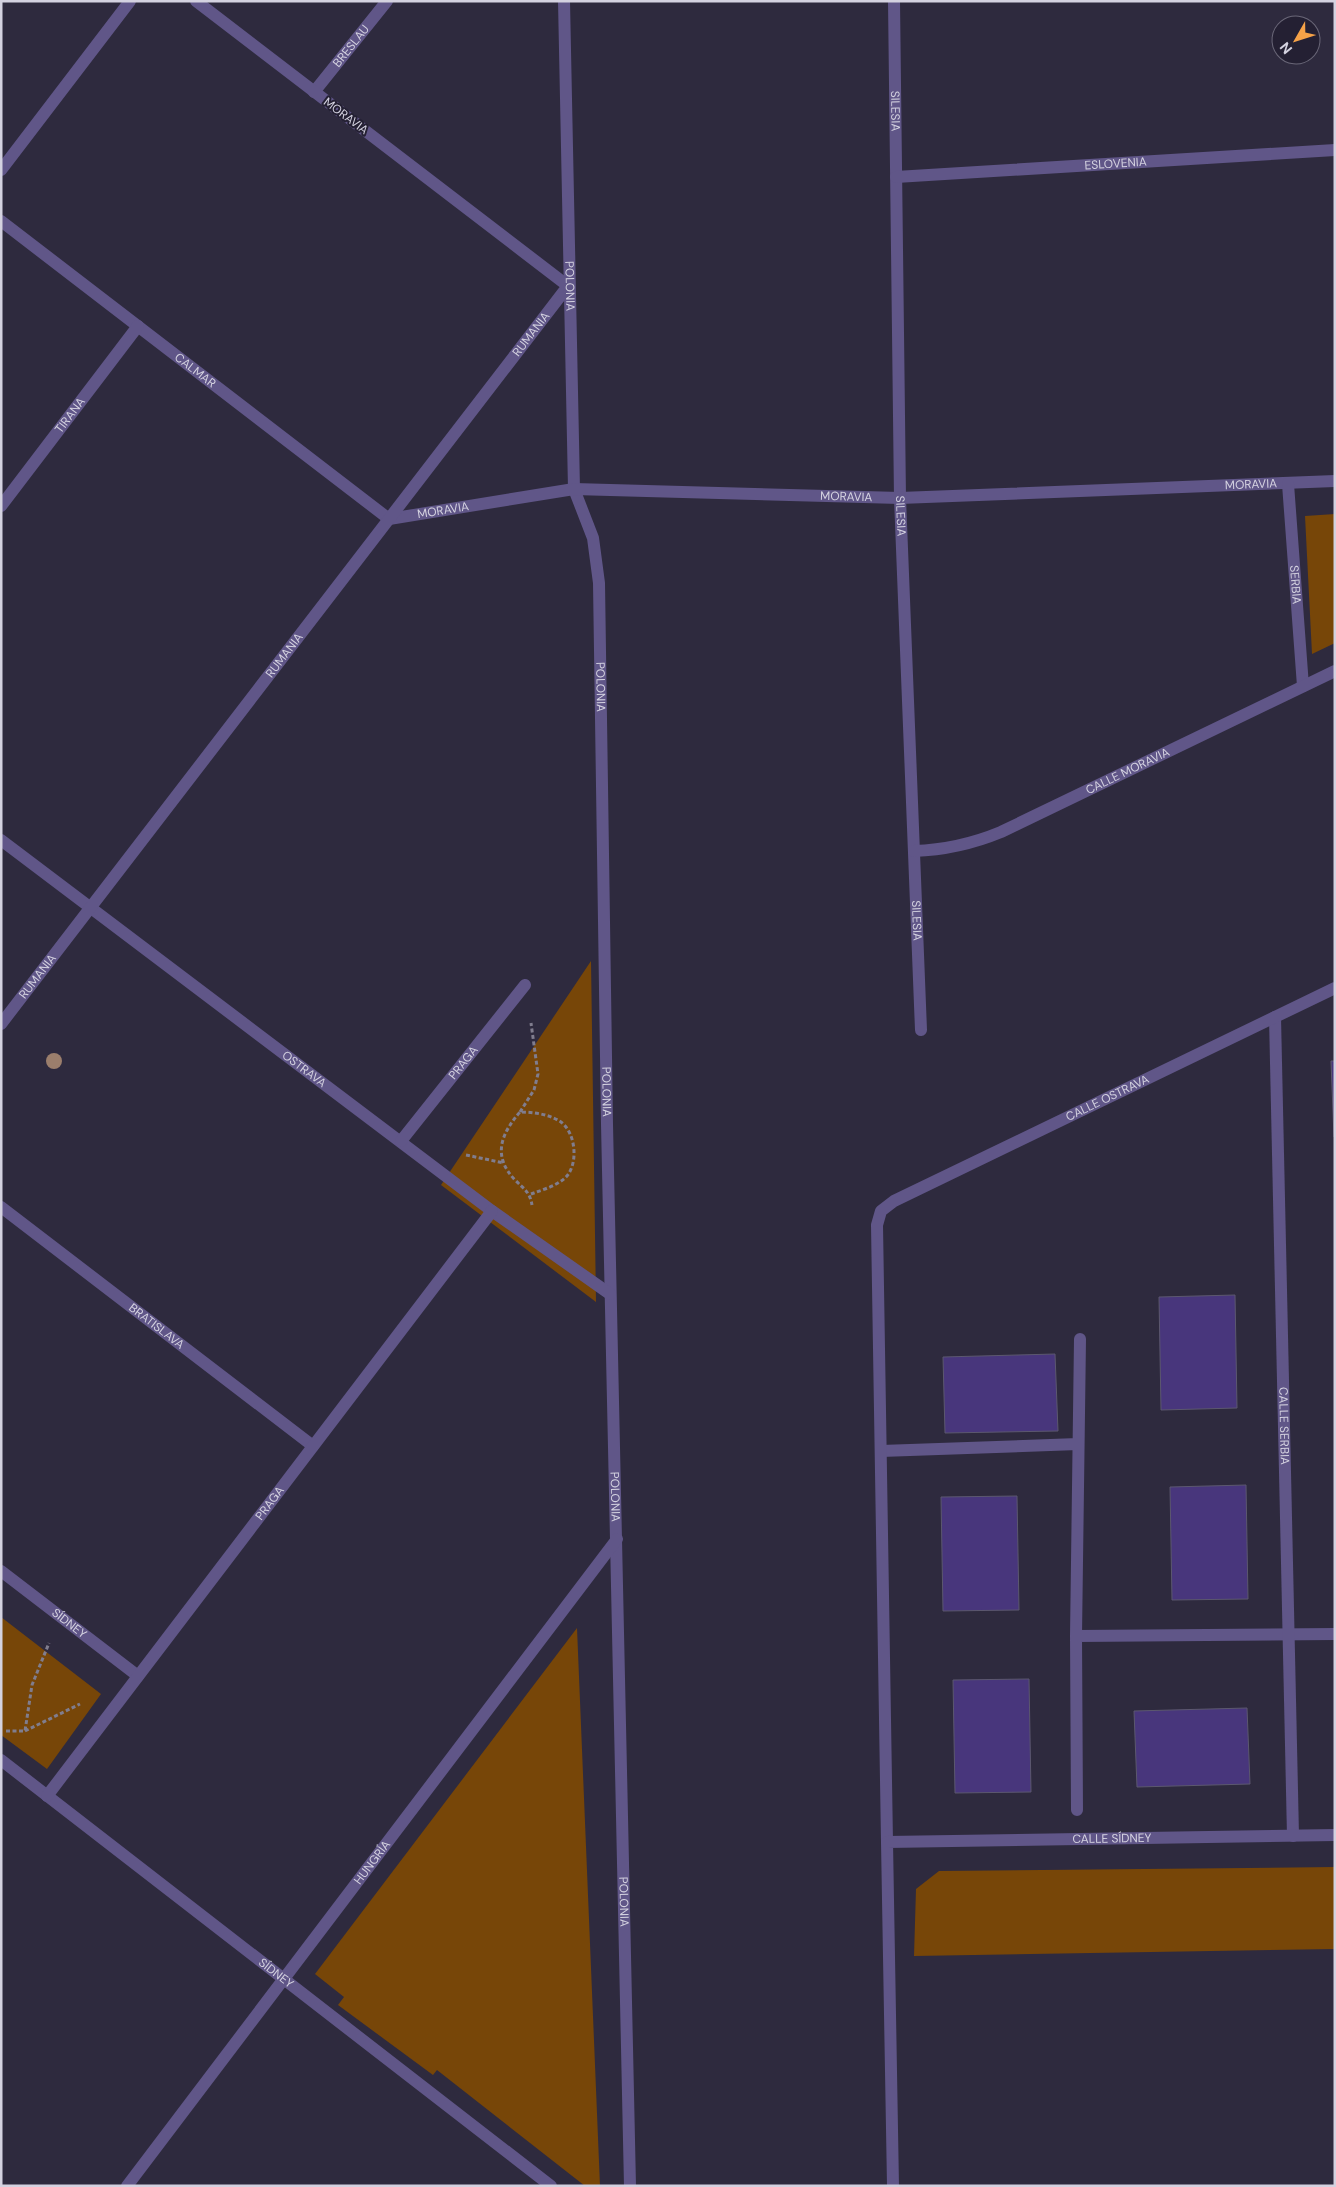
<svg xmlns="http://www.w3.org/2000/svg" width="1336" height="2187" font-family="'DM Sans',sans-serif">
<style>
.green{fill:#774608}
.building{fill:#48367c;stroke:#5c586f}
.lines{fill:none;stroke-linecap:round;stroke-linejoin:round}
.path{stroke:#807d8e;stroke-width:3;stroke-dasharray:4 2.5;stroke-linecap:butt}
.service{stroke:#605688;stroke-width:12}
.minor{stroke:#605688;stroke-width:12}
.tertiary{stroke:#605688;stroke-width:12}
.tree{fill:#9b7e6c}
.labels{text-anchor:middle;stroke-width:4;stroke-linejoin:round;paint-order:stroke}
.street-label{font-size:12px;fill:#d4d2e0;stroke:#242033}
</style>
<rect width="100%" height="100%" fill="#2e2a3e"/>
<path class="green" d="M1335,514V643L1312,654L1305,516Z
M591,961L596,1302L441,1185Z
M1,1617L101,1694L47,1769L1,1735Z
M577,1628L600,2186H585L437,2070L433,2075L338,2005L344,1997L315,1974Z
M1335,1867V1949L914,1956L916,1889L939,1871Z"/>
<path class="building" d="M1331,1061H1335V1137H1334Z
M1235,1295L1237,1408L1161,1410L1159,1297Z
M1055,1354L1058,1431L945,1433L943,1357Z
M1246,1485L1248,1599L1172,1600L1170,1487Z
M1017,1496L1019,1610L943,1611L941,1497Z
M1029,1679L1031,1792L955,1793L953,1680Z
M1247,1708L1250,1784L1137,1787L1134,1711Z"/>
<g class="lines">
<path class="path" d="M520,1112L534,1090L538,1074L531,1023
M466,1155L504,1163
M531,1194C542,1190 556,1186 565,1178C579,1165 576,1133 561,1122C549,1114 533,1112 520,1112C501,1134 492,1156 515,1180C524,1189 530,1192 532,1205
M6,1731H25L32,1685L49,1643
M25,1731L80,1704"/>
<path class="service" d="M881,1451L1078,1444
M1076,1636L1335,1634
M1077,1810L1076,1636L1080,1339"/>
<g class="minor">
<path id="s1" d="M564,1L574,489L593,538L599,583L607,1124L630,2186"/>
<path id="s2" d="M894,1L900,498L921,1030"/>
<path id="s3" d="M314,92L387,1"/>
<path d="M1,170L130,1"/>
<path id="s4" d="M896,177L1335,150"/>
<path id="s5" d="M1,221L389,519L574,489L900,498L1335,481"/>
<path id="s6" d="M1288,484L1303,686"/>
<path id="s7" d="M1,506L138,326"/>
<path id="s8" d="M1,840L492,1211L610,1294"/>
<path id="s9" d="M914,851C944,850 972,844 1001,832L1335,671"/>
<path id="s10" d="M1275,1017L1293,1836"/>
<path id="s11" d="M1,1024L568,286L196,1"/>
<path id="s12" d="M401,1141L525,985"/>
<path id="s13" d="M1,1207L313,1446"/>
<path id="s14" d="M1,1571L138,1676"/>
<path id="s15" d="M1,1760L551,2186"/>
<path id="s16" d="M47,1796L492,1211"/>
<path id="s17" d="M887,1842L877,1225L881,1211L894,1201L1335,988"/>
<path id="s18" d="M127,2186L617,1539"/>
</g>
<path class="tertiary" id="s19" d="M893,2186L887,1842L1335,1835"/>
</g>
<circle class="tree" cx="54" cy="1061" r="8"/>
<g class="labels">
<g class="street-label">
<text dy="4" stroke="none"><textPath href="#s3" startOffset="59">BRESLAU</textPath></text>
<text dy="4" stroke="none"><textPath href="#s2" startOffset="110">SILESIA</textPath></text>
<text transform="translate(346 116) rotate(37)" y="4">MORAVIA</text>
<text dy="4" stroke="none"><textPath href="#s4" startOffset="220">ESLOVENIA</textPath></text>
<text dy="4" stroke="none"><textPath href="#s1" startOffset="285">POLONIA</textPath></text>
<text dy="4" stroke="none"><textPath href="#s11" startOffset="870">RUMANIA</textPath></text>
<text dy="4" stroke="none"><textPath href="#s5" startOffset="245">CALMAR</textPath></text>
<text dy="4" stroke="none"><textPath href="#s7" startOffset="114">TIRANA</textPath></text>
<text dy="4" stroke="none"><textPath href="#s5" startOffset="1354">MORAVIA</textPath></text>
<text dy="4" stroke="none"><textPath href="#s5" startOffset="949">MORAVIA</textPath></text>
<text dy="4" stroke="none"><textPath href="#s5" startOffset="544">MORAVIA</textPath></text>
<text dy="4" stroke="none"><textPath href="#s2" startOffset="515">SILESIA</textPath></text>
<text dy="4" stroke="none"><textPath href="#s6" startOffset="101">SERBIA</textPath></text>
<text dy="4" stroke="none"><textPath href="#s11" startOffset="465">RUMANIA</textPath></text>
<text dy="4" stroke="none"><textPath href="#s1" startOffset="690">POLONIA</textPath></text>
<text dy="4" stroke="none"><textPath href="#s9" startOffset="230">CALLE MORAVIA</textPath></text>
<text dy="4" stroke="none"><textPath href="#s2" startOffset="920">SILESIA</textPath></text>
<text dy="4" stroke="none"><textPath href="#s11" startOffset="60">RUMANIA</textPath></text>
<text dy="4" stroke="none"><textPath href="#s12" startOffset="100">PRAGA</textPath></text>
<text dy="4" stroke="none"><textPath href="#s8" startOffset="380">OSTRAVA</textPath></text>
<text dy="4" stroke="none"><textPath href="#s1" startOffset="1095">POLONIA</textPath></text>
<text dy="4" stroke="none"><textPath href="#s17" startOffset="885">CALLE OSTRAVA</textPath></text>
<text dy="4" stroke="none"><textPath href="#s13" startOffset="196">BRATISLAVA</textPath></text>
<text dy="4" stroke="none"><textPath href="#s10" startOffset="409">CALLE SERBIA</textPath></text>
<text dy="4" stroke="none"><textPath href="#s1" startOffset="1500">POLONIA</textPath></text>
<text dy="4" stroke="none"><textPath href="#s16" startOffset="368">PRAGA</textPath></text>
<text dy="4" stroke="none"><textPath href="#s14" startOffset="86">SÍDNEY</textPath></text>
<text dy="4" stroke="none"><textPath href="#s19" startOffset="569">CALLE SÍDNEY</textPath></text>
<text dy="4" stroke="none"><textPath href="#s18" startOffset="406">HUNGRÍA</textPath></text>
<text dy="4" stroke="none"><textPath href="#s1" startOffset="1905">POLONIA</textPath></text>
<text dy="4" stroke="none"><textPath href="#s15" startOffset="348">SÍDNEY</textPath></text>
</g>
</g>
<rect width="1336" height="2187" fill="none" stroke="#d4d2e0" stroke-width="5"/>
<g transform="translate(1296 40) rotate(231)"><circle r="24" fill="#242033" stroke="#6a6778"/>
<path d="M0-4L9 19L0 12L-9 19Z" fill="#f6a248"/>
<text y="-8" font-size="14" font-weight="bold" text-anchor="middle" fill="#d4d2e0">N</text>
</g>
</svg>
